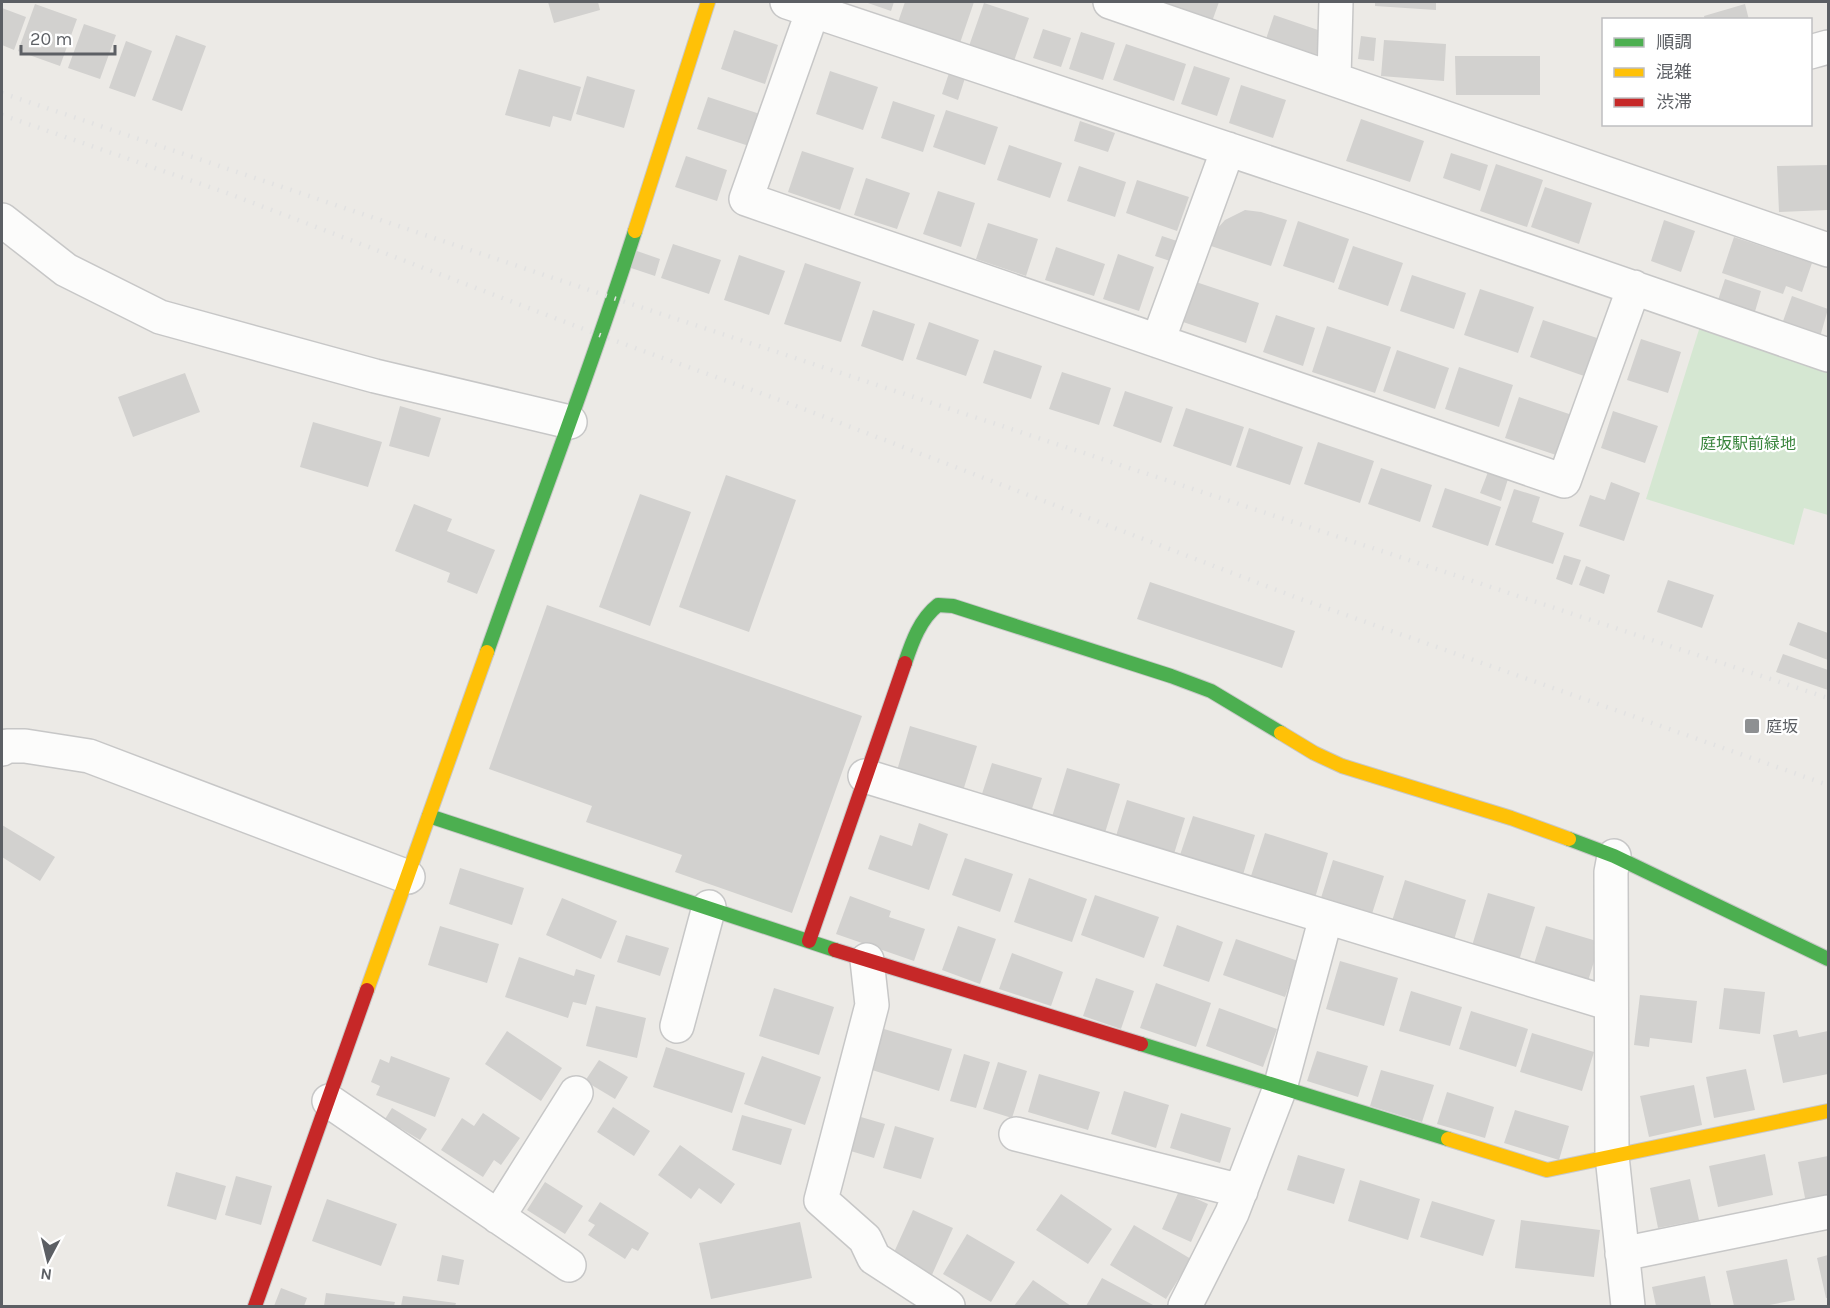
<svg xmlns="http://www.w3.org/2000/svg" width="1830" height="1308" font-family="Karla,'Noto Sans JP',sans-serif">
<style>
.green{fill:#d5e7d2}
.building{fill:#d2d1cf}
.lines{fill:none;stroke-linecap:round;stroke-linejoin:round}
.street-casing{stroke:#c7c7c7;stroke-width:36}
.fast-casing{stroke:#c8c8c8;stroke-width:16}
.slow-casing{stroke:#c8c8c8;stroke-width:16}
.jam-casing{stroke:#c8c8c8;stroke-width:16}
.street{stroke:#fcfcfb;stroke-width:33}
.fast{stroke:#4caf50;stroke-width:14}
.slow{stroke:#ffc107;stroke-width:14}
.jam{stroke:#c62828;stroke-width:14}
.rail{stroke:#e2e2e2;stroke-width:4.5;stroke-dasharray:1.5 8;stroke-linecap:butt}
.poi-dot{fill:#8e9092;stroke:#fff;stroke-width:2}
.labels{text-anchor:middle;stroke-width:4.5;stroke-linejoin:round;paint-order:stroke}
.park-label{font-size:16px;fill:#3a853d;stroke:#fff}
.poi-label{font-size:16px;fill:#5c5f64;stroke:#fff;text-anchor:start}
</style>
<rect width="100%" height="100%" fill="#eceae6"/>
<path class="green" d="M1702,320L1828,365V515L1804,508L1794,545L1646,499Z"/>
<path class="building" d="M548,2H598L600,10L554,23Z
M865,2H894L891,11Z
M905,2H974L960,43L898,22Z
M1130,2H1219L1209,30Z
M1375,2H1436V10L1375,6Z
M984,3L1029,18L1014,61L969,46Z
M35,4L77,19L60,66L18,51Z
M1745,4L1749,20H1705L1704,16Z
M2,8L26,17L14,50L2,45Z
M1274,15L1324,32L1313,65L1263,48Z
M84,24L116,35L100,79L68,68Z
M1043,29L1071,38L1061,67L1033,58Z
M734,30L778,45L765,84L721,69Z
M1081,32L1115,43L1103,80L1069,69Z
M176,35L206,46L182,111L152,100Z
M1361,36L1376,38L1374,61L1358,59Z
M1384,40L1446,44L1444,81L1381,76Z
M126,41L152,51L135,97L109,88Z
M1126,44L1186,64L1174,101L1113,80Z
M1455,56H1540V95H1456Z
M1194,66L1230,78L1217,116L1181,104Z
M519,69L581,87L571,121L553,116L550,127L505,115Z
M830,71L878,87L863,130L816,114Z
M949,73L965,78L958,100L942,94Z
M587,76L635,90L624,128L576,114Z
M1241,85L1286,100L1273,138L1229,123Z
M708,97L760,114L749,146L697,129Z
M893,101L935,115L923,152L881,138Z
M946,110L998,127L985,165L933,147Z
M1361,119L1424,141L1410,182L1346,161Z
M1080,121L1115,133L1108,152L1074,141Z
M1009,145L1062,163L1050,198L997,180Z
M802,151L854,168L840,210L788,192Z
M1451,153L1488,165L1480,191L1443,178Z
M686,156L727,170L717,201L675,187Z
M1496,164L1543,180L1527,227L1480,211Z
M1828,165V210L1779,212L1777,166Z
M1079,166L1126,182L1115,217L1067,201Z
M866,178L910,193L897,229L854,215Z
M1137,180L1189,197L1177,231L1126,213Z
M1545,187L1592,203L1579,244L1531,227Z
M938,191L975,203L961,247L923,234Z
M1245,210L1261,212L1287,220L1271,266L1211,246L1216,230L1225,220Z
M1664,220L1695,231L1681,272L1651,261Z
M1298,221L1349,239L1334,283L1283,266Z
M988,223L1038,239L1026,276L976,259Z
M1162,236L1180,242L1173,262L1155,256Z
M1734,237L1812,263L1802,292L1786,286L1783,294L1722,273Z
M673,244L721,260L709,294L661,278Z
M1353,246L1403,263L1388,306L1338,289Z
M1056,247L1105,264L1094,296L1045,280Z
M637,251L660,259L655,276L631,268Z
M1118,254L1154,267L1139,311L1103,299Z
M739,255L785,271L769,315L724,300Z
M805,263L861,282L841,342L784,324Z
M1412,275L1466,293L1454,329L1400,311Z
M1725,279L1761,291L1754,315L1717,303Z
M1193,281L1259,303L1246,343L1180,321Z
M1480,289L1534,307L1518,353L1464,335Z
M1792,296L1828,309L1820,337L1782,324Z
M873,310L915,324L903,361L861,346Z
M1276,315L1315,328L1303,366L1263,352Z
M1543,320L1597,338L1584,376L1530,357Z
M929,322L979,340L966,376L916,359Z
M1327,326L1391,347L1375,393L1312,372Z
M1641,339L1681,352L1668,393L1627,380Z
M994,350L1042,366L1031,399L983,383Z
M1397,350L1449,368L1435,409L1383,391Z
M1459,367L1513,385L1499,427L1445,409Z
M1062,372L1111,388L1099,425L1049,409Z
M185,373L200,412L133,437L118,397Z
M1125,391L1173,407L1161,443L1113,426Z
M1519,397L1575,416L1562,457L1505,438Z
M400,406L441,418L429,457L389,446Z
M1186,408L1244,427L1231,466L1173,446Z
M1613,411L1658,426L1645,463L1601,448Z
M313,422L382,442L368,487L300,467Z
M1249,428L1303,447L1290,485L1236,467Z
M1318,442L1374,461L1360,503L1304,484Z
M1381,468L1432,485L1420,522L1368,504Z
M1488,472L1508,479L1501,501L1480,493Z
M726,475L796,500L749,632L679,607Z
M1611,482L1640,493L1624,541L1579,526L1590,495L1605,500Z
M1445,488L1501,507L1488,546L1432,527Z
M1514,489L1540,497L1532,522L1564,533L1553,564L1495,545Z
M640,494L691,512L650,626L599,607Z
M414,504L452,519L447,531L495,550L477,594L447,582L450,573L395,551Z
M1564,555L1581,560L1572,585L1556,579Z
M1586,566L1610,575L1604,594L1579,585Z
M1668,580L1714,595L1702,628L1657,612Z
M1150,582L1295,631L1282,668L1137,619Z
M547,605L862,716L792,913L675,872L682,855L586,822L592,806L489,769Z
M1798,622L1828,633V660L1789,645Z
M1783,654L1828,670V690L1776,672Z
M910,726L977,746L962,794L896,774Z
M992,763L1042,778L1030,815L980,800Z
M1067,768L1120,784L1104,836L1051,820Z
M1127,800L1185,818L1174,854L1116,836Z
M1193,816L1255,835L1242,878L1179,858Z
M919,823L948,834L929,890L868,869L880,835L912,846Z
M2,825L55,857L40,881L2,857Z
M1265,833L1328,853L1315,898L1250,879Z
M965,858L1013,874L1000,912L952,895Z
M1333,860L1384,876L1371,917L1320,901Z
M460,868L524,888L512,925L449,904Z
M1029,878L1087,899L1072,942L1014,922Z
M1405,880L1466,900L1454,940L1392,921Z
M1488,893L1535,907L1518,964L1471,949Z
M1095,895L1159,917L1144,958L1081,935Z
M850,896L891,911L889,917L925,929L914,961L836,934Z
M562,898L617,921L601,959L546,935Z
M1177,925L1223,942L1209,982L1163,966Z
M440,926L499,944L487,983L428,965Z
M958,926L996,939L980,984L942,970Z
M1546,926L1600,942L1588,981L1534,964Z
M626,935L669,948L660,976L617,962Z
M1236,939L1298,961L1285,997L1223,975Z
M1012,953L1063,972L1051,1006L999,989Z
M519,957L574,976L576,969L595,975L586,1005L573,1002L568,1018L505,997Z
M1340,961L1398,978L1384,1026L1326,1009Z
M1096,978L1134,991L1121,1029L1083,1016Z
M1156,983L1211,1003L1196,1047L1140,1028Z
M774,988L834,1007L819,1055L759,1036Z
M1724,988L1765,992L1760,1034L1719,1029Z
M1411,991L1462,1007L1450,1046L1399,1031Z
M1640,995L1697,1001L1692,1043L1650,1038L1649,1047L1634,1045Z
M596,1006L646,1018L637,1058L586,1046Z
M1219,1008L1277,1029L1263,1067L1206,1046Z
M1471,1011L1528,1029L1516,1067L1459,1049Z
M884,1029L952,1049L939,1091L872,1070Z
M1797,1030L1799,1037L1828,1031V1074L1783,1083L1773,1035Z
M507,1031L562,1068L541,1101L485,1064Z
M1532,1033L1594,1052L1582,1091L1520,1072Z
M666,1047L745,1073L732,1113L653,1087Z
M1317,1051L1368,1066L1358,1097L1307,1081Z
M964,1054L990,1062L976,1108L950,1101Z
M391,1056L450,1078L435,1117L376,1095L380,1086L371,1082L380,1059L389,1063Z
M762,1056L821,1077L805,1125L744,1104Z
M599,1060L628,1077L615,1099L585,1081Z
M998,1062L1027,1071L1012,1118L983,1109Z
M1746,1069L1755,1110L1714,1118L1706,1077Z
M1381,1070L1434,1085L1422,1122L1370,1106Z
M1039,1074L1100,1092L1088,1130L1028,1112Z
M1694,1085L1702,1125L1649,1137L1640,1096Z
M1124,1091L1169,1105L1156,1148L1111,1134Z
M1447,1092L1494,1107L1485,1138L1437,1124Z
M613,1107L650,1131L634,1156L597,1132Z
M392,1108L427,1129L420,1140L385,1119Z
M1515,1110L1569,1126L1559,1160L1504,1143Z
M483,1113L520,1138L501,1165L494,1160L483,1177L441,1150L462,1118L474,1126Z
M1181,1113L1231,1128L1220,1163L1170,1148Z
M742,1115L792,1129L781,1165L732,1150Z
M854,1115L885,1124L874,1158L844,1149Z
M895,1126L934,1138L921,1179L883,1168Z
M680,1145L735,1184L721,1204L699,1188L691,1199L658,1175Z
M1765,1154L1773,1195L1718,1207L1709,1166Z
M1298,1155L1345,1169L1334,1204L1287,1190Z
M1828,1156V1198L1806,1203L1798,1162Z
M176,1172L226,1186L216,1220L167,1206Z
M236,1176L272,1186L261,1225L225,1215Z
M1690,1179L1699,1220L1658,1228L1650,1188Z
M1360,1180L1420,1199L1408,1240L1348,1221Z
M545,1182L583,1206L565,1234L527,1210Z
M1179,1191L1208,1204L1191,1242L1162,1229Z
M1061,1194L1112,1229L1088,1264L1036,1230Z
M327,1199L397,1224L381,1266L312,1241Z
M1432,1201L1495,1220L1483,1256L1420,1237Z
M600,1202L649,1233L638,1251L632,1248L625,1259L588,1235L595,1225L588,1221Z
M913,1210L953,1228L931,1277L891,1259Z
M1521,1220L1600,1230L1594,1277L1515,1268Z
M800,1222L812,1278L711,1299L699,1243Z
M1134,1225L1191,1259L1166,1299L1110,1265Z
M967,1234L1015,1262L991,1302L943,1274Z
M442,1255L464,1260L459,1285L437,1281Z
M1828,1255V1298H1826L1817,1258Z
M1787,1259L1795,1300L1764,1306H1734L1726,1271Z
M1705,1276L1711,1306H1656L1652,1287Z
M1102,1278L1155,1306H1086Z
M1033,1280L1071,1306H1014Z
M281,1288L307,1298L304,1306H274Z
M326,1293L395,1302L394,1306H324Z
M403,1296L456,1303L455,1306H401Z"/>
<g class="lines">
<defs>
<path id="street" d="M787,2L1371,197L1828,355
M1110,2L1828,250
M813,10L746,199L1564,481L1634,287
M1810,52L1828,47
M1334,78L1336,2
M2,220L66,270L160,317L375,376L570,422
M1158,341L1228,149
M2,749L7,746H25L89,756L408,877
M865,776L1611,1004
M1614,856L1611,872L1612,1156L1628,1306
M867,960L872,1005L821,1200L865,1239L874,1258L948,1306
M677,1026L709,907
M329,1101L569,1265
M1016,1134L1241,1191
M498,1217L576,1093
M1622,1254L1828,1212
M1185,1306L1232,1213L1280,1088L1326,917"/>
<path id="fast" d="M487,652C536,512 590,373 635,231
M905,663C912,642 920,619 938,605L953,606L1171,676L1211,691L1281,733
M429,816L835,950
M1569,839L1614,856L1828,959
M1141,1044L1448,1139"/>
<path id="slow" d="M635,231L708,2
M1281,733L1314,753L1342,766L1511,818L1569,839
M367,990L487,652
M1448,1139L1547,1170L1828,1111"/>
<path id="jam" d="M809,941L905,663
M835,950L1141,1044
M255,1306L367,990"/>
</defs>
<use href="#street" class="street-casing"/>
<use href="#fast" class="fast-casing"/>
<use href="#slow" class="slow-casing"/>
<use href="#jam" class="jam-casing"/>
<use href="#street" class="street"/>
<use href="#fast" class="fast"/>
<use href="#slow" class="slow"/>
<use href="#jam" class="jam"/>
<path class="rail" d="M2,93L613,298L1828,698
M2,115L227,193L602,336L788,403L1295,597L1828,785"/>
</g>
<rect class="poi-dot" x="1744" y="718" width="16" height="16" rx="3"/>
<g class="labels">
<g class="park-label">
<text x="1748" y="449">庭坂駅前緑地</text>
</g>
<g class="poi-label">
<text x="1766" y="732">庭坂</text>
</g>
</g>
<rect width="1830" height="1308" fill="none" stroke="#5c5f64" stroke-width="6"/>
<rect x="1602" y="18" width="210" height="108" fill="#ffffff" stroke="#bebfc1" stroke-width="1.5"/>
<rect x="1614" y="38" width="30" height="9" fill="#4caf50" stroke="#bebfc1" stroke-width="1.5"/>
<text x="1656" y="48" font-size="18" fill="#5c5f64">順調</text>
<rect x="1614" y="68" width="30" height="9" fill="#ffc107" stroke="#bebfc1" stroke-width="1.5"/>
<text x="1656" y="78" font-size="18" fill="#5c5f64">混雑</text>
<rect x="1614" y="98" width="30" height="9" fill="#c62828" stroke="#bebfc1" stroke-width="1.5"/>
<text x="1656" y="108" font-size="18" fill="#5c5f64">渋滞</text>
<g transform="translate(48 1260) rotate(187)" stroke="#ffffff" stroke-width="4.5" paint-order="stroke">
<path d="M0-4.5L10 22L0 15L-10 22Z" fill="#5c5f64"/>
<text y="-9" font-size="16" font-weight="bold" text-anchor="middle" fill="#5c5f64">N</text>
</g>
<path d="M21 45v9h94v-9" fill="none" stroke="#5c5f64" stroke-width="3"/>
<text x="30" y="45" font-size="18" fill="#5c5f64" stroke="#ffffff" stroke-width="4.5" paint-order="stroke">20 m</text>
</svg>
